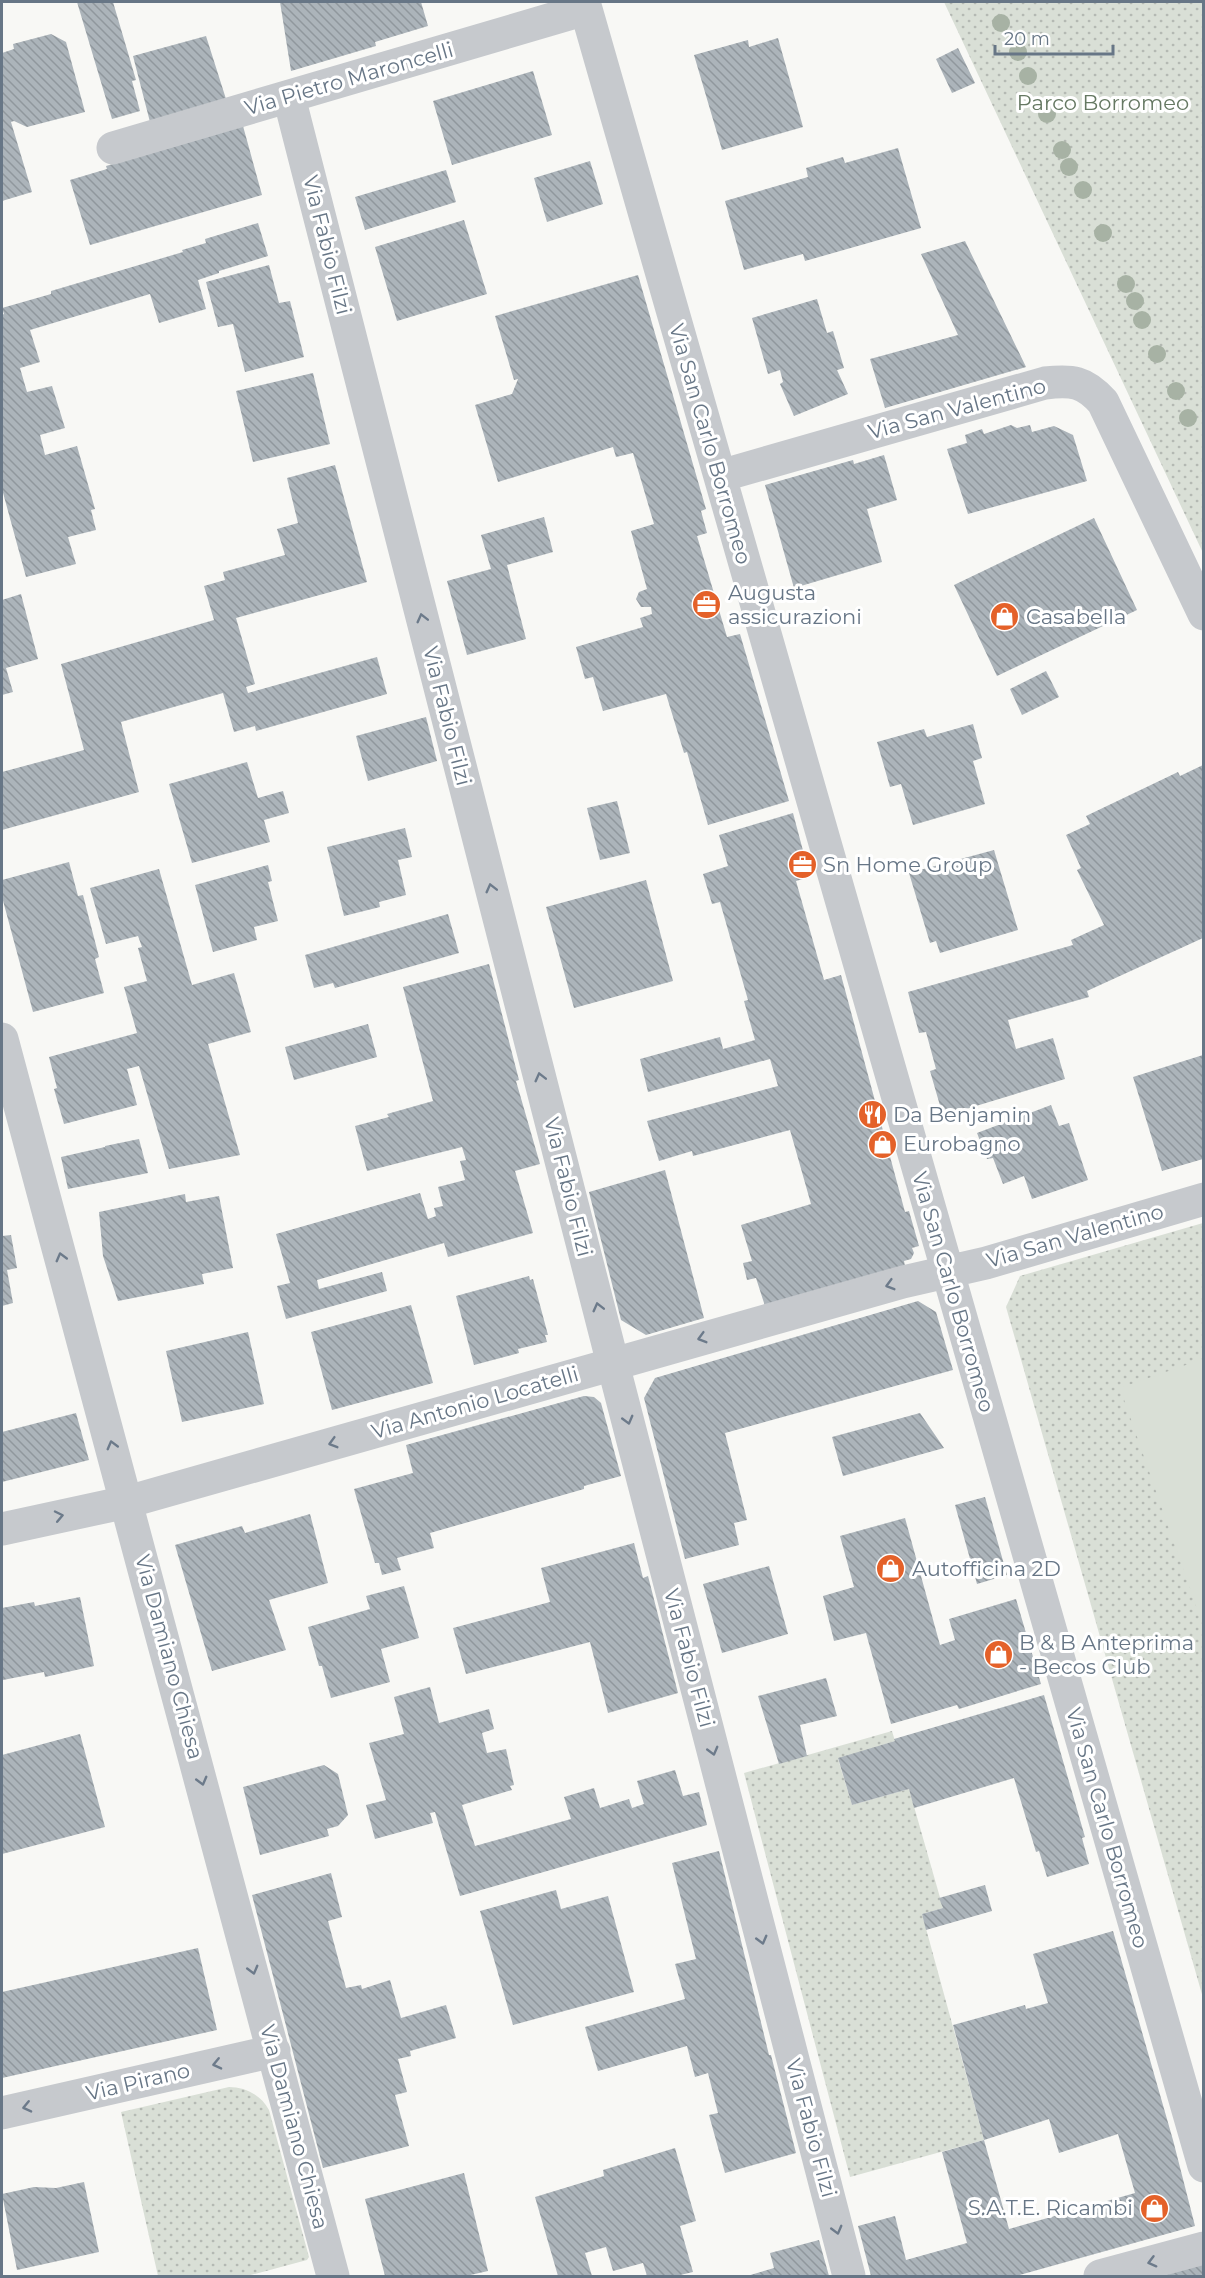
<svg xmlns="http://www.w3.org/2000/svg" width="1205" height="2278" font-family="Montserrat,sans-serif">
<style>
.grass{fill:url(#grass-dots)}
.garden{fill:#d9dfd6}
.building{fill:url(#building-back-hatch);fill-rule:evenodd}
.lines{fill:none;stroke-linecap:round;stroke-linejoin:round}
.minor{stroke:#c6c9cd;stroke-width:33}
.tree{fill:#a7b2a4}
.oneway{stroke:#6c7a8a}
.labels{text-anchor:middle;stroke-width:6;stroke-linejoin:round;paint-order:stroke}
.street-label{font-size:21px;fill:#677686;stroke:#fff}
.park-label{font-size:21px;fill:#657862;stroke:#fff}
.poi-label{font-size:21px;fill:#677686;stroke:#fff;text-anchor:start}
</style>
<defs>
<pattern id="grass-dots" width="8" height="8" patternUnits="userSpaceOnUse" patternTransform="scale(1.5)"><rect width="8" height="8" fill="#d9dfd6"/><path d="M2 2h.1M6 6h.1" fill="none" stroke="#b4b9b3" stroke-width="1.8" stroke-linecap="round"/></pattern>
<pattern id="building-back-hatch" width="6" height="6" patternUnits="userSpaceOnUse" patternTransform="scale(1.5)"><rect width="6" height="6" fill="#acb4ba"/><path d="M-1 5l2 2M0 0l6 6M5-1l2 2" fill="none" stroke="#90979d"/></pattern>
</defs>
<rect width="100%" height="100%" fill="#f8f8f5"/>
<path class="grass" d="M944,2H1203V553Z
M1203,1223V1998L1006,1307L1020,1276Z
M892,1731L895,1741L838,1759L852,1805L909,1789L943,1908L922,1914L984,2140L850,2177L744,1773Z
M229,2087C245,2087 261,2095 269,2110L309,2257L307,2260L247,2276H158L121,2112Z"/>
<path class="garden" d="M1203,1359H1204L1203,1626L1120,1388Z"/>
<path class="building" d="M77,2H113L136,80L132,81L140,111L112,119Z
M280,2H421L428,26L375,42L376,46L291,71Z
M51,34L66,42L85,112L27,127L14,121L11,122L32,192L2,201V53L14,49L13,44Z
M206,36L226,99L150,122L133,56Z
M778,38L803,127L722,150L694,55L748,40L749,47Z
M958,48L975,83L952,93L936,59Z
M533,71L552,135L452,165L433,101Z
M243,126L262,195L90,245L70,180L107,169L106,166Z
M898,148L921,228L805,261L803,254L744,270L725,201L808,177L806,168L843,157L845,163Z
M590,161L603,204L547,222L534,178Z
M446,170L456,202L365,230L355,197Z
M464,220L487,294L397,321L375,247Z
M258,223L268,256L219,271V273L198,280L206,309L159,323L150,294L30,330L40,362L20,368L27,392L52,386L65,428L40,435L45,455L77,446L95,509L91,510L96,530L68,537L76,564L26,577L2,489V315L4,314L2,308L51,294V291L183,252L182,250L206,243L205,239Z
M965,241L1026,367L885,408L870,359L958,335L921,254Z
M269,265L279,303L290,301L304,357L245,372L233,324L218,327L206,282Z
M638,275L706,509L701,511L707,533L697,536L727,637L740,634L789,801L708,825L687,752L684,753L666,694L603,711L593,677L585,679L576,647L643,627L640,618L652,614L651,607H641L636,599L639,592L647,589L631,531L654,524L633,453L616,457L613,447L498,482L475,405L512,394L518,379L514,380L495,316Z
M817,299L827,333L833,331L844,368L837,370L848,394L794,416L780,384L783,382L780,370L768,374L752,318Z
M313,373L330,444L253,462L236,391Z
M1011,425L1017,428L1030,425L1032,432L1054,426L1073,435L1087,481L968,514L947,449L967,443L965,435L982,429L984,434Z
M884,455L897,500L867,509L882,562L794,588L765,485L853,460L854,464Z
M335,465L367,582L236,618L255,684L246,687L248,693L377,657L387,694L256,731L255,726L234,732L223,693L121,722L139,792L2,830V772L84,750L61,664L214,620L204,586L225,580L223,572L285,555L277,529L298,523L287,478Z
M544,517L553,552L507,565L526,639L467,655L447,581L491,569L481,535Z
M1094,518L1137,610L997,676L954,585Z
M21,594L38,659L6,668L13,692L2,695V600Z
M1046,671L1059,697L1022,715L1010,689Z
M426,717L437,761L368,781L356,736Z
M973,724L982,758L973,761L985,804L913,825L901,784L890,787L877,742L924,729L927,737Z
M247,762L258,798L283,791L289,813L264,820L270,842L192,863L169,784Z
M1203,765V938L1087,991L1089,997L1008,1020L1016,1049L1053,1038L1065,1079L943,1116L930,1071L936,1069L926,1032L919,1033L908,992L1073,945L1071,940L1104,925L1077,870L1081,868L1066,835L1090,824L1086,816L1178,772L1180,776Z
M617,801L630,853L600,860L587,808Z
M793,813L810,877L796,881L824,980L841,975L905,1212L909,1211L919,1246L912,1248L914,1253L911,1259L904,1261L905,1266L765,1306L756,1278L747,1280L743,1263L752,1261L741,1225L811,1204L790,1130L693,1156L692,1151L659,1161L647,1121L778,1086L770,1059L648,1092L640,1059L720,1037L723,1049L755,1040L744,1001L748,1000L720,902L712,904L703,874L728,866L719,835Z
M405,828L412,857L398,860L406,895L379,902L380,907L344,916L327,847Z
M994,850L1018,930L940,953L936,941L930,943L909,873Z
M69,862L78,896L83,895L99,957L95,959L104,993L33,1012L2,897V880Z
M268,865L272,881L268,882L278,921L254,927L257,940L213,952L195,885Z
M159,869L192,985L234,973L251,1032L208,1044L240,1155L169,1169L139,1066L127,1069L137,1105L64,1124L54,1089L57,1088L49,1057L137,1033L124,987L147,981L138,948L142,947L138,936L106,944L90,888Z
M646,880L673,981L574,1008L546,907Z
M448,914L459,953L335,988L333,983L314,988L305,955Z
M489,964L519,1080L516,1081L540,1164L515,1171L533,1233L448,1257L444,1243L317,1280L319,1289L382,1272L387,1291L286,1319L277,1286L290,1283L276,1234L420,1193L428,1219L436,1216L434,1208L443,1206L438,1187L465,1180L460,1161L466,1160L462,1147L367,1171L355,1126L389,1117L387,1114L433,1101L403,987Z
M368,1024L377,1057L294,1080L285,1047Z
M1203,1055V1159L1162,1171L1133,1077Z
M1051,1105L1059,1126L1069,1123L1088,1180L1032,1199L1024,1176L1003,1184L993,1158L987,1159L977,1133Z
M139,1139L148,1173L68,1189L61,1157L105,1147V1146Z
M665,1170L704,1318L646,1335L621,1320L589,1192Z
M185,1194L186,1202L219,1196L233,1268L202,1274L204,1284L118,1301L103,1256L99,1212Z
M11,1235L17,1268L7,1270L13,1303L2,1306V1236Z
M529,1276L530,1280L533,1279L548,1335H545L547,1342L518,1349L519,1353L474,1365L456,1296Z
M918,1301L936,1312L953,1370L725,1433L747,1520L734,1523L739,1545L685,1559L644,1398L655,1378Z
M411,1305L433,1383L332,1410L311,1332Z
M248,1332L264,1404L182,1422L166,1351Z
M584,1396L594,1397L601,1403L621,1476L584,1486V1489L430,1533L434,1548L397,1558L401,1570L382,1575L379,1563H375L354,1489L413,1473L406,1445Z
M76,1413L89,1460L2,1482V1432Z
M920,1413L944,1448L843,1476L832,1437Z
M985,1497L1007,1575L977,1584L955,1505Z
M310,1514L328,1583L269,1600L286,1650L212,1671L175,1545L242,1526L245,1533Z
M905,1518L940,1645L955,1640L949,1619L1016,1599L1041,1684L959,1709L957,1705L891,1724L866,1633L834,1641L823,1596L854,1587L840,1536Z
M634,1543L643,1578L648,1576L678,1693L608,1713L590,1642L466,1674L453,1628L550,1602L541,1568Z
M769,1566L788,1634L722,1653L703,1584Z
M404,1586L419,1638L381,1649L390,1682L331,1698L322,1666H319L308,1627L370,1609L366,1596Z
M80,1597L94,1666L45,1677L44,1672L3,1680L2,1676V1608L34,1602L35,1606Z
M826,1678L837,1716L800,1725L807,1756L779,1764L758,1696Z
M430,1687L439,1723L489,1709L494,1729L482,1733L487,1753L506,1749L514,1785L510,1786L512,1790L462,1805L475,1846L571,1819L564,1797L594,1788L600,1808L629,1799L632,1808L644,1804L637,1781L675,1770L683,1796L699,1792L707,1825L460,1896L435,1812L430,1813L433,1823L375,1839L366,1805L386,1800L369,1743L404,1734L394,1697Z
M1044,1695L1085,1837L1082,1838L1089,1864L1047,1877L1039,1851L1036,1852L1014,1778L914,1808L909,1789L852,1805L838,1758L895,1741L894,1739Z
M80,1734L105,1827L2,1854V1755Z
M324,1765L338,1774L348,1815L338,1826L327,1829L329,1836L260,1855L243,1787Z
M719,1851L769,2055H771L796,2153L725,2173L709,2115L718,2113L708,2073L695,2077L687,2046L598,2071L585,2027L685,1999L675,1964L696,1959L672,1863Z
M331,1873L342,1917L328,1921L346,1988L361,1985L362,1989L390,1980L401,2018L446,2005L456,2038L410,2051L411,2056L398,2059L407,2092L395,2095L409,2146L323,2168L252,1895Z
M985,1885L992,1911L926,1930L922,1914L943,1908L939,1898Z
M556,1890L561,1909L608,1896L634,1992L513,2025L480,1911Z
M1113,1931L1173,2140L1195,2226L1016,2276H871L858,2226L895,2216L906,2260L967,2243L942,2152L984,2140L953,2025L1025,2005L1026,2009L1048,2003L1033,1954ZM1049,2119L1059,2153L1118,2134L1135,2193L1009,2229L984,2140Z
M198,1948L217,2030L2,2078V1992Z
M675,2148L696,2221L680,2226L693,2272L676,2276H647L643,2263L613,2271L606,2247L585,2253L592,2276H558L535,2197L604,2176L603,2170Z
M464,2173L488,2271L466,2276H385L365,2199Z
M84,2182L99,2252L17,2270L2,2194L34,2187L56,2188Z
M819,2240L829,2276H747L774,2268L770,2253Z
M1202,2264L1203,2276H1166L1165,2274Z"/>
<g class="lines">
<path class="minor" d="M584,2L1204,2166
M289,97L613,1364L849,2276
M113,148L586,9
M720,476L1045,383C1072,380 1084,381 1103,402L1204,614
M2,1039L333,2276
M2,1529L127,1502L903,1282L986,1263L1204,1199
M2,2113L274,2051
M1100,2276L1204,2248"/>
</g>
<g class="tree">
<circle cx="1001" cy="23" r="9"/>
<circle cx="1018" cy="52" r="9"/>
<circle cx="1028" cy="76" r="9"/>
<circle cx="1047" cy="114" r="9"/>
<circle cx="1062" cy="150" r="9"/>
<circle cx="1069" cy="167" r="9"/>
<circle cx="1083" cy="190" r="9"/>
<circle cx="1103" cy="233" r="9"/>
<circle cx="1126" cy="284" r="9"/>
<circle cx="1135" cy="301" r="9"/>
<circle cx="1142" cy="320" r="9"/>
<circle cx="1157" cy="354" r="9"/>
<circle cx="1176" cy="391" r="9"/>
<circle cx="1188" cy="418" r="9"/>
</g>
<defs><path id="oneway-chevron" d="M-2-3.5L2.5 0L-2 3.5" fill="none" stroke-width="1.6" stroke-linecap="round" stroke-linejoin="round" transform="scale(1.5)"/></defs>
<g class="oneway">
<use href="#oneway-chevron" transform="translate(422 618) rotate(-104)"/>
<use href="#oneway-chevron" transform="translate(491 888) rotate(-104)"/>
<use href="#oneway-chevron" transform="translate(540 1077) rotate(-104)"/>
<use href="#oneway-chevron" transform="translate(61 1257) rotate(-105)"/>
<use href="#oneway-chevron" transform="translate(890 1285) rotate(164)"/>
<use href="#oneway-chevron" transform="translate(598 1307) rotate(-104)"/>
<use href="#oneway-chevron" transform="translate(702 1338) rotate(164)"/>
<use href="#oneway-chevron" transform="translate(628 1420) rotate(75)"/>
<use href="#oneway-chevron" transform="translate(333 1443) rotate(164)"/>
<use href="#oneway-chevron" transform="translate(112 1445) rotate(-105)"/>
<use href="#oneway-chevron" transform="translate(59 1516) rotate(-12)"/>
<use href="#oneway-chevron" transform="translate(713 1751) rotate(75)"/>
<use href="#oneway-chevron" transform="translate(202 1781) rotate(75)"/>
<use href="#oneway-chevron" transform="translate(762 1940) rotate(75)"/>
<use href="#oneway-chevron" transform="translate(253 1970) rotate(75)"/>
<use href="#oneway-chevron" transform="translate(217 2064) rotate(167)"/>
<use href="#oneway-chevron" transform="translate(27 2107) rotate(167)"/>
<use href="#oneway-chevron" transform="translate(837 2230) rotate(75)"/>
<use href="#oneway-chevron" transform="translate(1152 2262) rotate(165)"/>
</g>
<defs>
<symbol id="office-disc" viewBox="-11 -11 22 22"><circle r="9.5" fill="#e46129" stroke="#fff"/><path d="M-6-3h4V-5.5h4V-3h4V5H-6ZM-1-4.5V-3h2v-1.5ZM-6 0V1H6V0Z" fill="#fff"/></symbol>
<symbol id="shop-disc" viewBox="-11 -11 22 22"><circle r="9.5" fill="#e46129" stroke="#fff"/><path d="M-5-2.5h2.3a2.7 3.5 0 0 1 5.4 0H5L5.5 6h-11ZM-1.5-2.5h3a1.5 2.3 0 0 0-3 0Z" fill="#fff"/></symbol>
<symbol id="restaurant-disc" viewBox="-11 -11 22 22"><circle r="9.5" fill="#e46129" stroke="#fff"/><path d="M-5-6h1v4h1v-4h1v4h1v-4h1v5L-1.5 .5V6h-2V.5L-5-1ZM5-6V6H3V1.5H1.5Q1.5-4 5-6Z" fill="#fff"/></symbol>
</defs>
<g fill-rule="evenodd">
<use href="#office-disc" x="690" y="588" width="33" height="33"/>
<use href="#shop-disc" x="988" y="600" width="33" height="33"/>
<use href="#office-disc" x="786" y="848" width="33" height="33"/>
<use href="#restaurant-disc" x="856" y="1098" width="33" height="33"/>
<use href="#shop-disc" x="866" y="1128" width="33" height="33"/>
<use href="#shop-disc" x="874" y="1552" width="33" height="33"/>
<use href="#shop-disc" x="982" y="1638" width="33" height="33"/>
<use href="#shop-disc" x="1138" y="2192" width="33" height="33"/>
</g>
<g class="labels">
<g class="street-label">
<text transform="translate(349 79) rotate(-16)" y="7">Via Pietro Maroncelli</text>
<text transform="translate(327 245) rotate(76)" y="7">Via Fabio Filzi</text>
<text transform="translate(957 409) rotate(-15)" y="7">Via San Valentino</text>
<text transform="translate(710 444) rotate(74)" y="7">Via San Carlo Borromeo</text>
<text transform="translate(447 716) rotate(76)" y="7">Via Fabio Filzi</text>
<text transform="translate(568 1187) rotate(76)" y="7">Via Fabio Filzi</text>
<text transform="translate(1075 1236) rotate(-16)" y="7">Via San Valentino</text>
<text transform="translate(953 1292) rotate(74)" y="7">Via San Carlo Borromeo</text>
<text transform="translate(475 1403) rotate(-16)" y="7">Via Antonio Locatelli</text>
<text transform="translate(169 1657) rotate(75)" y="7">Via Damiano Chiesa</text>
<text transform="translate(689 1658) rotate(75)" y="7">Via Fabio Filzi</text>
<text transform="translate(1107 1828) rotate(74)" y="7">Via San Carlo Borromeo</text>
<text transform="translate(138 2082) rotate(-13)" y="7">Via Pirano</text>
<text transform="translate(294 2127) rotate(75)" y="7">Via Damiano Chiesa</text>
<text transform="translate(811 2128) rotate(75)" y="7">Via Fabio Filzi</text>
</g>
<g class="park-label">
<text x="1103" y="110">Parco Borromeo</text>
</g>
<g class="poi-label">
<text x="728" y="600">Augusta<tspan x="728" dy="24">assicurazioni</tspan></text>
<text x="1026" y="624">Casabella</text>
<text x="823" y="872">Sn Home Group</text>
<text x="893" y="1122">Da Benjamin</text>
<text x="903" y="1151">Eurobagno</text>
<text x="912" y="1576">Autofficina 2D</text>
<text x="1019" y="1650">B &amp; B Anteprima<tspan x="1019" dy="24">- Becos Club</tspan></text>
<text x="1133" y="2215" text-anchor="end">S.A.T.E. Ricambi</text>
</g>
</g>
<rect width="1205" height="2278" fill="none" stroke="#677686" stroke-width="6"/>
<path d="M995 45v9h118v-9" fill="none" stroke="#677686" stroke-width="3"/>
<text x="1004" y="45" font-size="18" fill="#677686" stroke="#ffffff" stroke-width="4.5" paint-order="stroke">20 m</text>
</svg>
